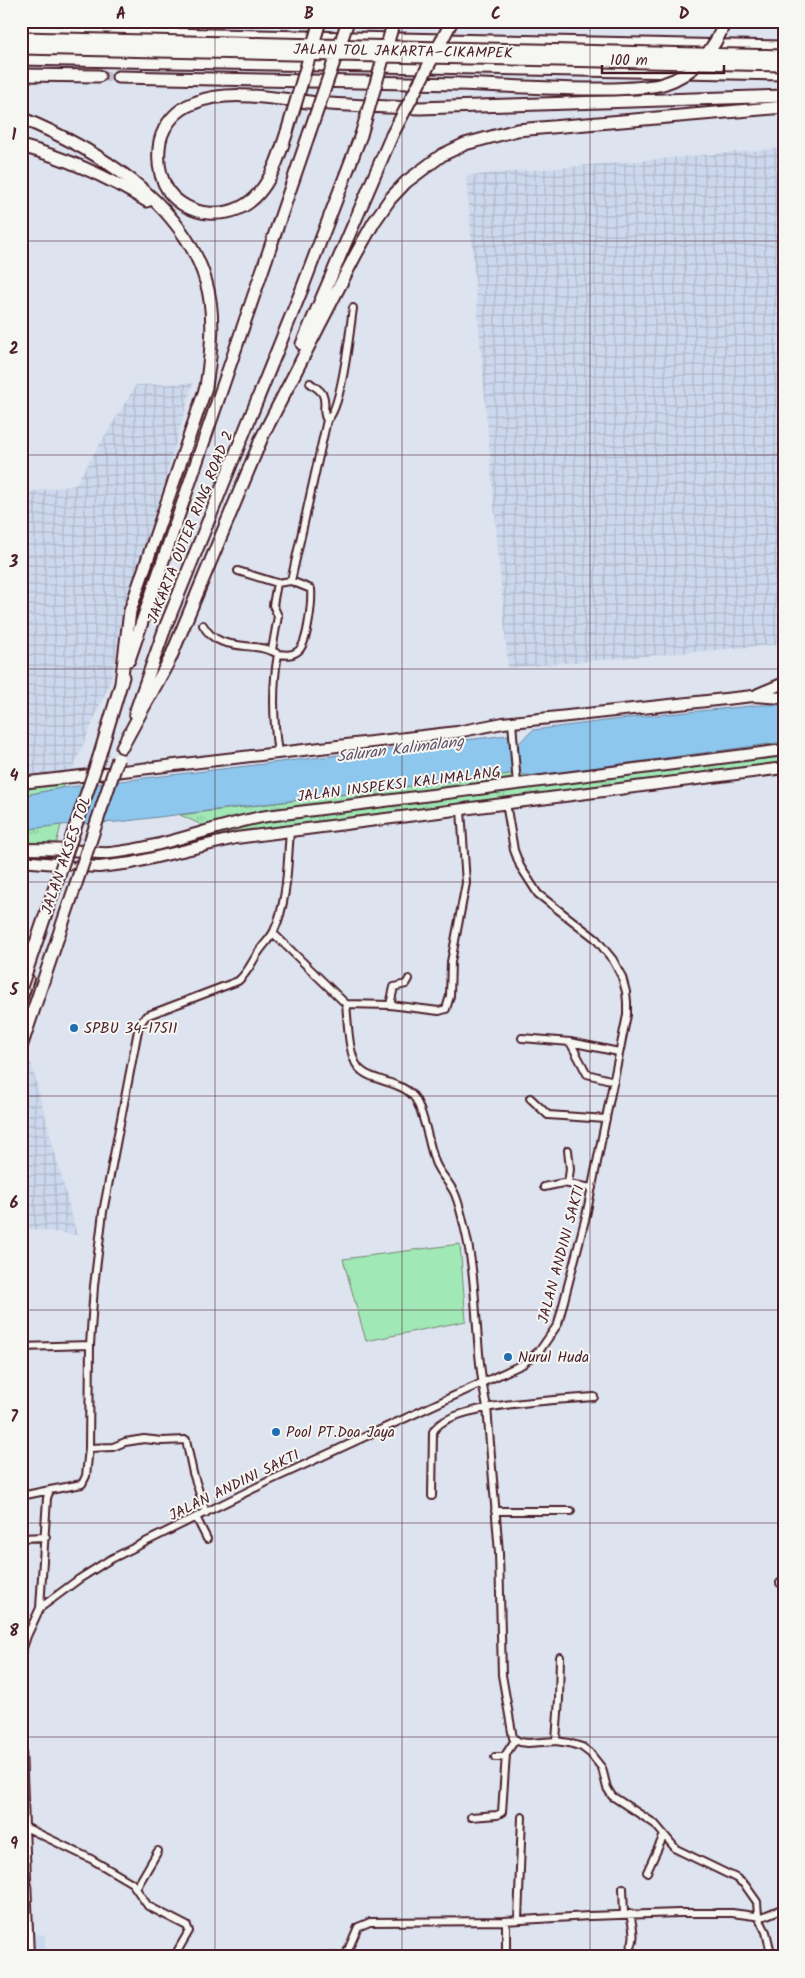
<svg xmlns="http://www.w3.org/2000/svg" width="805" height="1978" font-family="Kalam,sans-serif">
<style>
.built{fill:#ccd8ed}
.industrial{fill:url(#industrial-grid)}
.grass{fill:url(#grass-tufts);stroke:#758470}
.park{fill:#a0e8b5;stroke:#758470}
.water{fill:#8dc7ed;stroke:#72849f}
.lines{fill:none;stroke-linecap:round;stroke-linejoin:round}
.motorway-tunnel{stroke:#c0bdc8;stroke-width:11;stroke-dasharray:11 5.5;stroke-linecap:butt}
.minor-casing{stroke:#4a1f2b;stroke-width:10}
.primary-casing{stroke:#4a1f2b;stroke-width:14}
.motorway-casing{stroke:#4a1f2b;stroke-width:15}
.minor{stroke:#f6f6f2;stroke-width:6}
.primary{stroke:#f6f6f2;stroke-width:10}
.motorway{stroke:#f6f6f2;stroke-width:11}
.motorway-bridge-casing{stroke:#4a1f2b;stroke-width:15;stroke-linecap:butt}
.motorway-bridge{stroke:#f6f6f2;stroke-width:11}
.grid{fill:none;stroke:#4a1f2b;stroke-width:1;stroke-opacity:0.55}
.poi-dot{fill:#1f6fb2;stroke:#f6f6f2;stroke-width:2}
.labels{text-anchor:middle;stroke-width:4;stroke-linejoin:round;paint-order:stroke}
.street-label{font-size:15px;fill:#4a1f2b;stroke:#f6f6f2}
.poi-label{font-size:15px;fill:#4a1f2b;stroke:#f6f6f2;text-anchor:start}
.water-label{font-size:16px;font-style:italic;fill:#5e5165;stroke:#f6f6f2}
.neatline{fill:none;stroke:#4a1f2b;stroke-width:2}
.grid-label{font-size:16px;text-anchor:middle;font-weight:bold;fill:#4a1f2b}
</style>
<defs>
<pattern id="industrial-grid" width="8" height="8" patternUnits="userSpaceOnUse" patternTransform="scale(1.25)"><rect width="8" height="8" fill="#ccd8ed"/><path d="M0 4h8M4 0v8" fill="none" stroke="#b1b9cb"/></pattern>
<pattern id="grass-tufts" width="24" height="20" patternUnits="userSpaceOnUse" patternTransform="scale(1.25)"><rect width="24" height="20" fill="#a0e8b5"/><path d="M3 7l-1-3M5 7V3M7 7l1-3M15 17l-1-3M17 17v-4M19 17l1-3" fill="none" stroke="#8bc79c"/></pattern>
</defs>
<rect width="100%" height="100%" fill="#dde4ef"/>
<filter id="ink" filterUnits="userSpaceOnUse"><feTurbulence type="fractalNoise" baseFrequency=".02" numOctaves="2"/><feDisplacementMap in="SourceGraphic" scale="10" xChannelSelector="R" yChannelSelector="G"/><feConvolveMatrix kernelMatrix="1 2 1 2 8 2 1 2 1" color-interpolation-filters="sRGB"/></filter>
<g filter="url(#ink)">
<path class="built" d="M21,1932L45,1935L46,1957H21Z"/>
<path class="industrial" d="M784,148V644L508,668L466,176Z
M193,383L152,526L125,611L111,679L71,774L21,781V493L75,485L136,385Z
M21,1025L77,1235L21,1228Z"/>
<path class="grass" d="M784,742V768L215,842L211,829L180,815L516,773L532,776Z
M74,776L61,788L21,796V783Z
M61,825L55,849H21V830Z"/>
<path class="park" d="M460,1244L466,1321L366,1341L343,1259Z"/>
<path class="water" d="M761,705H784V742L532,776L516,773L118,822L61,825L21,830V796L61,788L508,735L510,743H519L533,730L637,717Z"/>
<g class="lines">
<path class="motorway-tunnel" d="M99,76L118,77"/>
<defs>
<path id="minor" d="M310,383C315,387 321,390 323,395C327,404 321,412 327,420
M238,571L277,583L291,581L311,589C312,601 308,644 298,651C292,656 285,655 278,654
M291,581L327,420C342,409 350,329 353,308
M203,625C218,654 255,640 278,654C272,688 273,719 278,753
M272,650L278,616L273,605L277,583
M512,722L517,785
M273,933L346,1004C348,1021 348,1054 358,1067C370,1083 405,1080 416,1100C426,1119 428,1142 435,1162C439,1173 450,1183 455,1194C460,1206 463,1221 466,1234C479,1291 474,1350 487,1407L499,1553L502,1675L513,1738L520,1742L528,1743L556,1741L569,1743L582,1747L590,1753L602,1768L607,1788L612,1796L655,1824L676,1849L736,1878L745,1885L757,1902L758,1916L766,1932L772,1957
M346,1004L390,1005L439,1011L446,1009L450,996L451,962L466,883L461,810
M390,1005L394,987L406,984L409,979
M522,1038L570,1042L619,1052
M570,1042L587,1074L614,1081
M530,1098L548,1115L606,1119
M568,1184L570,1169L568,1150
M544,1187L563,1183L592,1188
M21,1310V1337
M21,1347L90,1345
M89,1448L113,1447L125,1442L144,1439L162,1441L186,1440L193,1473L206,1513
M21,1496L50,1490
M432,1496L433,1432C446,1403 562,1400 594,1397
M495,1511H571
M196,1517L207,1539
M21,1538L46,1537
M780,1583H784
M40,1608L47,1498L50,1490L82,1484L86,1476L89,1448L90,1345L94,1286L103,1212L139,1025L146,1016L238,981C248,973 251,963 258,953C263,945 270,939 274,931C288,900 287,865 290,832
M21,1654L27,1636L40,1608L79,1579L109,1560L269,1481L523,1364L540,1350L558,1324L586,1216L627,1015V1002L626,992L622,977L613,960L596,939L538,894L520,866L514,850L506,803
M21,1722L30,1957
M556,1741L559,1699L560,1657
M495,1757H506
M471,1817L497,1815L502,1812L506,1754L515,1740
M25,1827L91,1859L132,1883L148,1906L187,1926L189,1931L174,1957
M647,1872L664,1835
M137,1887L158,1851
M623,1888L624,1914
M518,1920L522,1817
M506,1954V1921
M285,1955L345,1957
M625,1956C637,1943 634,1931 630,1914
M345,1957L358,1927L370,1922L504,1921L589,1916L679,1913H732L762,1917L784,1908"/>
<path id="primary" d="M758,694L784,683
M21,783L457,732L503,723L753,696L784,698
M21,849C38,849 55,849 71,850C84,851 97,854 110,853C163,848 215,825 267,816L784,750
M21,861L68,865
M78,866L99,867L132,863L236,838L784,768
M21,1000L28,979"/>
<path id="motorway" d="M21,31L784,47
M21,59L784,74
M21,75L99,76
M118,77L458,84
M21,118C94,148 183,201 206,282C216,315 211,354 206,387L130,611L121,683
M287,132C274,172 260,217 208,213C194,212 178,204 169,192C159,177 157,158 160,141C164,124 177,109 194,103C229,88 281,100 318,103C352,106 386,107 420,108L784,96
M21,146C66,158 108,177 147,201
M302,344L392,135
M260,441L355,256L374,222L390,199L406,182L442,155L465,144L517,130L784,107
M129,660L309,134
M135,713L165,628L302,289L361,135
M122,747L170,659L263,435
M99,757L123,677"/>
</defs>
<use href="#minor" class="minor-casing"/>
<use href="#primary" class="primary-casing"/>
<use href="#motorway" class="motorway-casing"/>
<use href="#minor" class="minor"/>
<use href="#primary" class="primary"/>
<use href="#motorway" class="motorway"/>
<defs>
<path id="motorway-bridge" d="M21,38L784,56
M21,48L784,65
M458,84C510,86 562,90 614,89C630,88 648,88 663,84C693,75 715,50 725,21
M287,132L320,21
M309,134L348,21
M361,135L394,21
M392,135L452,21
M21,987L99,757
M21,1047L118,759"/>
</defs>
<use href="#motorway-bridge" class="motorway-bridge-casing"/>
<use href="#motorway-bridge" class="motorway-bridge"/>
</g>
</g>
<path class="grid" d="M215,21V1957M402,21V1957M590,21V1957M21,241H784M21,455H784M21,669H784M21,882H784M21,1096H784M21,1310H784M21,1523H784M21,1737H784"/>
<g class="poi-dot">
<circle cx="74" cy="1028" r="5"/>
<circle cx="508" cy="1357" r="5"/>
<circle cx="276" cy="1432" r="5"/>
</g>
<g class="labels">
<g class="street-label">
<text transform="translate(403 51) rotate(1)" y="5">JALAN TOL JAKARTA–CIKAMPEK</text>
<text transform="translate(190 527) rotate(-68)" y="5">JAKARTA OUTER RING ROAD 2</text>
<text transform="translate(399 784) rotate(-7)" y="5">JALAN INSPEKSI KALIMALANG</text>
<text transform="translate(66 855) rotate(-71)" y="5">JALAN AKSES TOL</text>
<text transform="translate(561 1254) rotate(-75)" y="5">JALAN ANDINI SAKTI</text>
<text transform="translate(234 1485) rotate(-26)" y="5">JALAN ANDINI SAKTI</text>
</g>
<g class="poi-label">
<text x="84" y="1033">SPBU 34-17511</text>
<text x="518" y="1362">Nurul Huda</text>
<text x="286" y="1437">Pool PT.Doa Jaya</text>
</g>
<g class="water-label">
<text transform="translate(400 748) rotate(-7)" y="6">Saluran Kalimalang</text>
</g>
</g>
<rect width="805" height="1978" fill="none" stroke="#f6f6f2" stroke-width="55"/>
<path d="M602 65v8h122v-8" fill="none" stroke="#4a1f2b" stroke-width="2.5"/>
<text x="610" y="65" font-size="15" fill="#4a1f2b" stroke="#f6f6f2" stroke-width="4" paint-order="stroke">100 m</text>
<rect x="28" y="28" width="750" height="1922" class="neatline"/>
<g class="grid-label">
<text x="121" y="19">A</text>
<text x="309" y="19">B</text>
<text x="496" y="19">C</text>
<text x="684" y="19">D</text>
<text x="14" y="140">1</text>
<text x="14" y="354">2</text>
<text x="14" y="567">3</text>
<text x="14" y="781">4</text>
<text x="14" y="995">5</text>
<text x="14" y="1208">6</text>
<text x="14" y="1422">7</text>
<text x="14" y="1636">8</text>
<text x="14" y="1849">9</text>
</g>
</svg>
